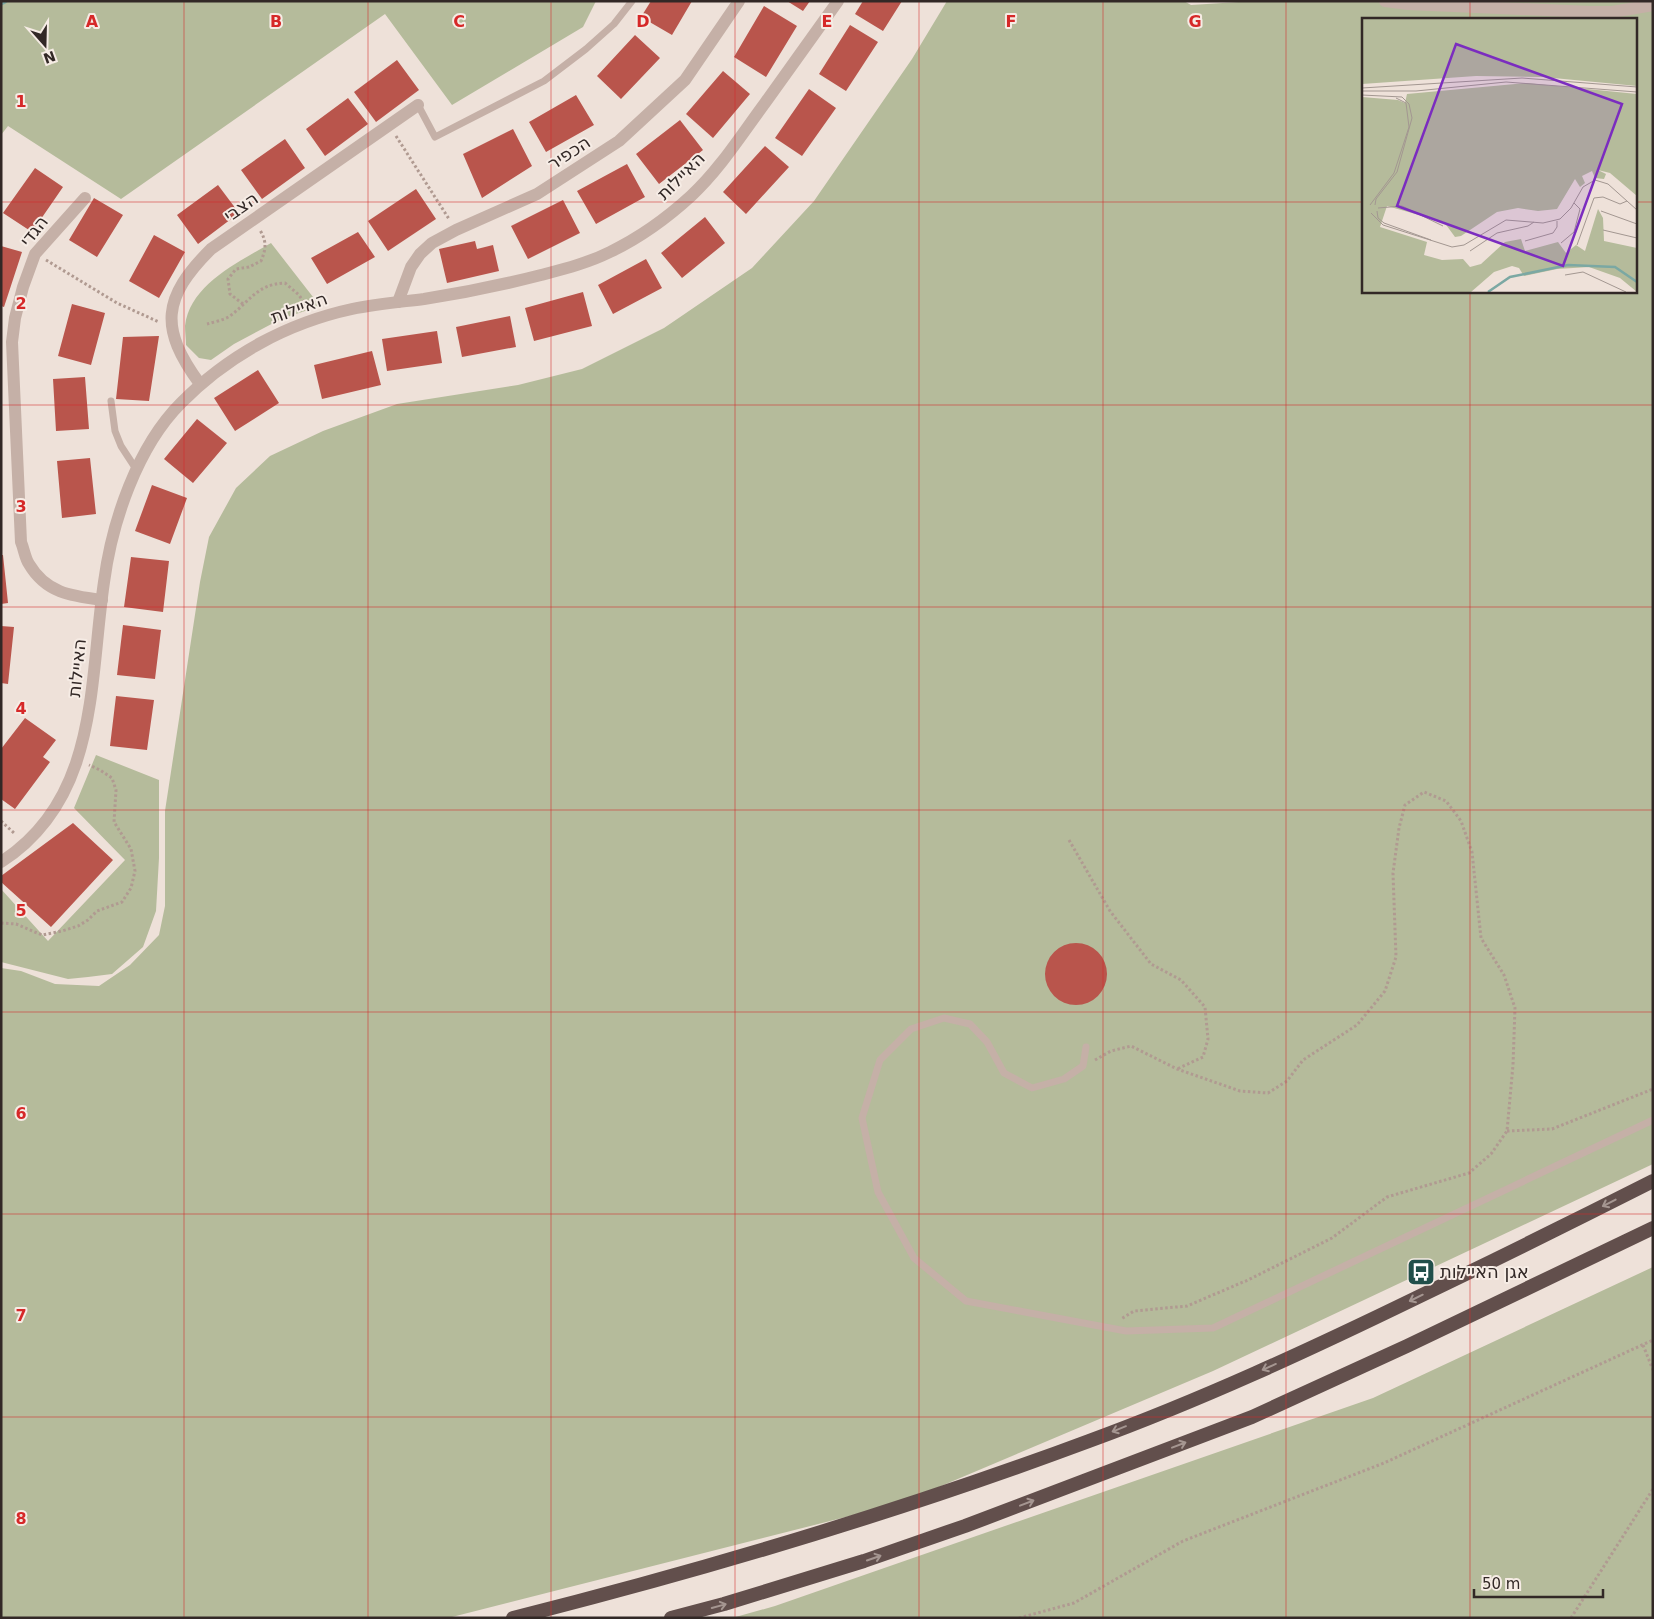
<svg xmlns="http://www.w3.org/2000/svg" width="1654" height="1619" font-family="'DejaVu Sans',Heebo,sans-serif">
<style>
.green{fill:#b5bb9b;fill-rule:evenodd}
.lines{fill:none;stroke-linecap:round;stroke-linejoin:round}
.stream{stroke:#7ba8a3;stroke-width:5}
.building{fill:#b9554c}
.path{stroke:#b09a91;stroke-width:3;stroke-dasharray:2.5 2.5;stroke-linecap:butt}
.service{stroke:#c5b0a7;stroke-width:7}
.minor{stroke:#c5b0a7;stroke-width:12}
.tertiary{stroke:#c5b0a7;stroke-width:12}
.trunk{stroke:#624f4c;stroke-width:14}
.oneway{stroke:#a59691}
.grid{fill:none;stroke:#d62828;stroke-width:1;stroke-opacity:0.55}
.labels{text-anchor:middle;stroke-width:4;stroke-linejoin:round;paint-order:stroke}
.street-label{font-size:18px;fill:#322826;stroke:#f6ece5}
.poi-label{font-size:18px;fill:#322826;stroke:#f6ece5;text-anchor:start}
.inset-river{fill:none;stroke:#7ba8a3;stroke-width:2.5}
.inset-road{fill:none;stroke:#a39791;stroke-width:1}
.view{fill:#7b2cbf;fill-opacity:0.15;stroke:#7b2cbf;stroke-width:2.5}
.inset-edge{fill:none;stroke:#322826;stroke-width:2.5}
.grid-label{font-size:16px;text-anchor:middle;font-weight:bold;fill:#d62828;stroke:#f6ece5;stroke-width:4;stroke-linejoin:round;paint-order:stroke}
</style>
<rect width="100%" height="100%" fill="#eee1d9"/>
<path class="green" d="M1,1H596L583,27L452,105L385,14L121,199L8,126L1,135Z
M947,1H1184L1191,5L1254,1H1653V1164L1213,1371L901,1503L448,1618H1V968L21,971L55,984L99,986L130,965L159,935L165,906V811L200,582L209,537L236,488L270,456L323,431L397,404L518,385L582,369L664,328L752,268L814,201L912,59ZM1363,19H1635V291H1363Z
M271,243L320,306L281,319L234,344L211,360L199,358L186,345C186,339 185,332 185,326C190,284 239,262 271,243Z
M96,755L159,780V858L156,911L143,947L112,974L88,977L68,979L1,962V889L48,941L125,860L74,808Z
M1653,1267V1618H732L775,1606L1373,1398Z"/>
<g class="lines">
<path class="stream" d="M1,3L5,1"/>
</g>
<path class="building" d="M651,1H692L672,35L641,17Z
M787,1H810L803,11Z
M863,1H902L883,31L855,14Z
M764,6L797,26L766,77L734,57Z
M850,25L878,42L846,91L819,74Z
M635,35L660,58L621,99L597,76Z
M397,60L419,90L376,122L354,92Z
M723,71L750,94L713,138L686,114Z
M809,89L836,108L802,156L775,138Z
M576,95L594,125L546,152L529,122Z
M348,98L368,124L325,156L306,129Z
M680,120L703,150L659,184L636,154Z
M513,129L532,166L482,198L463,154Z
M285,139L305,168L262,199L241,170Z
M765,146L789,167L746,214L723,192Z
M627,164L645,197L596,224L577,191Z
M35,168L63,187L32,232L3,213Z
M218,185L239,213L198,244L177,215Z
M416,189L436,219L388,251L368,221Z
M94,198L123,215L97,257L69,240Z
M563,200L580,233L528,259L511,226Z
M705,217L725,243L682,278L661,253Z
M358,232L375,257L327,284L311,258Z
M154,235L185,252L159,298L129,281Z
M475,241L477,249L493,245L499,271L447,283L439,249Z
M1,246L22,252L4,307L1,306Z
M646,259L662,288L613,314L598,285Z
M583,292L592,326L534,341L525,308Z
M72,304L105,313L91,365L58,356Z
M510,316L516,347L462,357L456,327Z
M437,331L442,363L387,371L382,339Z
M159,336L149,401L116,399L123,337Z
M372,351L381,385L322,399L314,365Z
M258,370L279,403L235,431L214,398Z
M85,377L89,429L56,431L53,379Z
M197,419L227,443L193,483L164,459Z
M90,458L96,514L62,518L57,461Z
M152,485L187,498L170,544L135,531Z
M1,555H3L8,603L1,604Z
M131,557L169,561L163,612L124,607Z
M123,625L161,630L155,679L117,675Z
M1,626L14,627L8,684L1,683Z
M116,696L154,700L147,750L110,746Z
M25,718L56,740L43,757L50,762L15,809L1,799V749Z
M73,823L113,860L51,927L1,882V876Z
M1045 974a31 31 0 1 1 62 0a31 31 0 1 1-62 0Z"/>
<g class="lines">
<path class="path" d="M396,136L449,219
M46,260L117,303L159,322
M243,304L230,294L228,279L236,269L249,267L261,261C266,249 267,242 260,230
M207,324C214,322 224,320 230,316C249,302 257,284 285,283L299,295L308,309
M1,821L14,833
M1069,840L1110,911L1151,964L1181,980L1205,1007L1208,1039L1203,1057L1177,1069
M1,923L16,924L42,935L62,931L78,926L88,920L97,911L122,902L131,888L135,871L131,849L114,822L116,790L112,778L100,770L89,765
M1095,1060L1111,1051L1131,1046L1177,1069L1240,1091L1268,1093L1287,1081L1303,1060L1357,1025L1385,991L1396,957L1393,873L1399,828L1405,805L1424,792L1446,801L1461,821L1472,852L1481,938L1504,975L1515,1008L1513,1065L1507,1131L1491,1154L1469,1173L1387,1197L1332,1238L1248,1280L1187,1306L1134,1311L1121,1319
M1507,1131L1552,1129L1653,1089
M1643,1345L1653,1370
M1019,1618L1074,1603L1183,1541L1384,1463L1653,1340
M1571,1618L1653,1489"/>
<path class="service" d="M418,105L435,137L544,81L586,49L614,24L632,1
M111,401L115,431L121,446L136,469
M1086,1047L1083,1066L1064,1079L1032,1088L1004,1073L987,1042L970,1024L944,1018L911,1029L880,1060L862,1118L878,1192L914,1258L966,1301L1126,1331L1213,1328L1653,1120"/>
<path class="minor" d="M1385,1L1408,4L1590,12H1612L1653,5
M85,198L35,254L23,287L15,318L12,342L21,542C24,549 25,558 29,564C46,593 71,596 102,600
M398,302L411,267L420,254L432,243L456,230L537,194L619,141L685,80L739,1
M200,384C159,328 162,298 211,249L418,105"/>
<path class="tertiary" d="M1,862C99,799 89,683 104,582C112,522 137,447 181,403C227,356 287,323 352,309C376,304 400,302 424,299C463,293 502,285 541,275C564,269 588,263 610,252C639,238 667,218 691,196C720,169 742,134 765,103C789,69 814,35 838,1"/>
<path class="trunk" d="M513,1618C708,1569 901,1511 1089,1441C1201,1400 1309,1350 1416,1298C1495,1260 1574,1221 1653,1181
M671,1618L724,1604L864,1561L965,1526L1252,1417L1407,1346L1653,1228"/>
</g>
<defs><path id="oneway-shaft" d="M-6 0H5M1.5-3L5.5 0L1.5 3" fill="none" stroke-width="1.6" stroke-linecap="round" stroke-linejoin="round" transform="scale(1.25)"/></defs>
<g class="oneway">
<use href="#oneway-shaft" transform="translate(1609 1203) rotate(153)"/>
<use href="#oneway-shaft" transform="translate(1416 1298) rotate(154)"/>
<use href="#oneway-shaft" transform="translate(1269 1367) rotate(156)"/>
<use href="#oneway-shaft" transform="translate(1119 1429) rotate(158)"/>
<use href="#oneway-shaft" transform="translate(1179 1445) rotate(-21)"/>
<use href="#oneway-shaft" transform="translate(1027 1503) rotate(-21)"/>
<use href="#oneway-shaft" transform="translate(874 1558) rotate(-19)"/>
<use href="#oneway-shaft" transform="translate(719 1606) rotate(-15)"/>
</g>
<path class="grid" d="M184,1V1618M368,1V1618M551,1V1618M735,1V1618M919,1V1618M1103,1V1618M1286,1V1618M1470,1V19M1,202H1363M1635,202H1653M1470,291V1618M1,405H1653M1,607H1653M1,810H1653M1,1012H1653M1,1214H1653M1,1417H1653"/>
<defs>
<symbol id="bus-square" viewBox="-11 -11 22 22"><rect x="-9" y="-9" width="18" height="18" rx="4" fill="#214f4a" stroke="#f6ece5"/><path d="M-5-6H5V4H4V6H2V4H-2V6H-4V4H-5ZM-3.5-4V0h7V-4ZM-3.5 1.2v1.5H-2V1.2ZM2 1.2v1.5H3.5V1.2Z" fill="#fff"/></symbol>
</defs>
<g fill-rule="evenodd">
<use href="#bus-square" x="1405" y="1256" width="32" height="32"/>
</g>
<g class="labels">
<g class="street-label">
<text transform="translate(569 153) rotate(-33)" y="6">הכפיר</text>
<text transform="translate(681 176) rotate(-45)" y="6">האיילות</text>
<text transform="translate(241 207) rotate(-35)" y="6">הצבי</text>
<text transform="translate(34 231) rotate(-52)" y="6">הגדי</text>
<text transform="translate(299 308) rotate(-20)" y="6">האיילות</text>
<text transform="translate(77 668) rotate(-84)" y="6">האיילות</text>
</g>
<g class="poi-label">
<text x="1440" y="1278">אגן האיילות</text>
</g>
</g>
<g transform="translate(1362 18)">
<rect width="275" height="275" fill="#eee1d9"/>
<path d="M0,1H275V68L181,59L114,58L0,66ZM165,65L275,76V178L248,155L236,152L244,156L242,161L233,160L230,153L220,158L223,165L218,169L213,161L195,191L176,193L156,190L135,194L99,218L93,219L82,204L25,188L18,209L65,224L62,237L80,242L101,241L108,249L119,246L143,224L159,221L163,233L196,224L204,235L214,227L223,233L236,191L241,200L242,223L275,230V274L258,260L227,249L195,251L162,258L157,250L150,248L132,254L109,274H0V79L36,82L43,85L45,76Z" fill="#b5bb9b"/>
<path class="inset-river" d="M126,274L148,259L206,247L253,249L275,264"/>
<path class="inset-road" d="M0,70L160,60L275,69M0,73H54L144,64L275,74M0,77L40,79L47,86L50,100L35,154L14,181L13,187M8,187L32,155L47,109L44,85L34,80M16,190L40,188L81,208M15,193L16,200L22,205L69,222M239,193L275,206M9,195L21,207L90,229L102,227L144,202L181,205L198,201L209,190L221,169L233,162L246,166L275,192M241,212L275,220M163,223L191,215L195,209V203M199,225L212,214L218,191L212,185M215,227L232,180L241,179L258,186L265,183M108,233L135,215L166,208L172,204M203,257L221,254L264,274"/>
<path class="view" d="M94,26L260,86L201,248L35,188Z"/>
<rect width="275" height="275" class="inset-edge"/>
</g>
<g class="grid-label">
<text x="92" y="27">A</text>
<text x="276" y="27">B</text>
<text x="459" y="27">C</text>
<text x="643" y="27">D</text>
<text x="827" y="27">E</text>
<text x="1011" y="27">F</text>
<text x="1195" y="27">G</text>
<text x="21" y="107">1</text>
<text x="21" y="309">2</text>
<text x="21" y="512">3</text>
<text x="21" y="714">4</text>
<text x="21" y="916">5</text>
<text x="21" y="1119">6</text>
<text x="21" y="1321">7</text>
<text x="21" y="1524">8</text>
</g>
<rect width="1654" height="1619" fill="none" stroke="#322826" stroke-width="5"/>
<g transform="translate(45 45) rotate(160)" stroke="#f6ece5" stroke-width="4" paint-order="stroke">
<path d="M0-4L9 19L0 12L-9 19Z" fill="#322826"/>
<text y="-8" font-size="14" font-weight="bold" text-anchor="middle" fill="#322826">N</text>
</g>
<path d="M1474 1589v8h129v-8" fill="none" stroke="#322826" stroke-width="2.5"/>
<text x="1482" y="1589" font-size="15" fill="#322826" stroke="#f6ece5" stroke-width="4" paint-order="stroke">50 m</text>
</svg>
